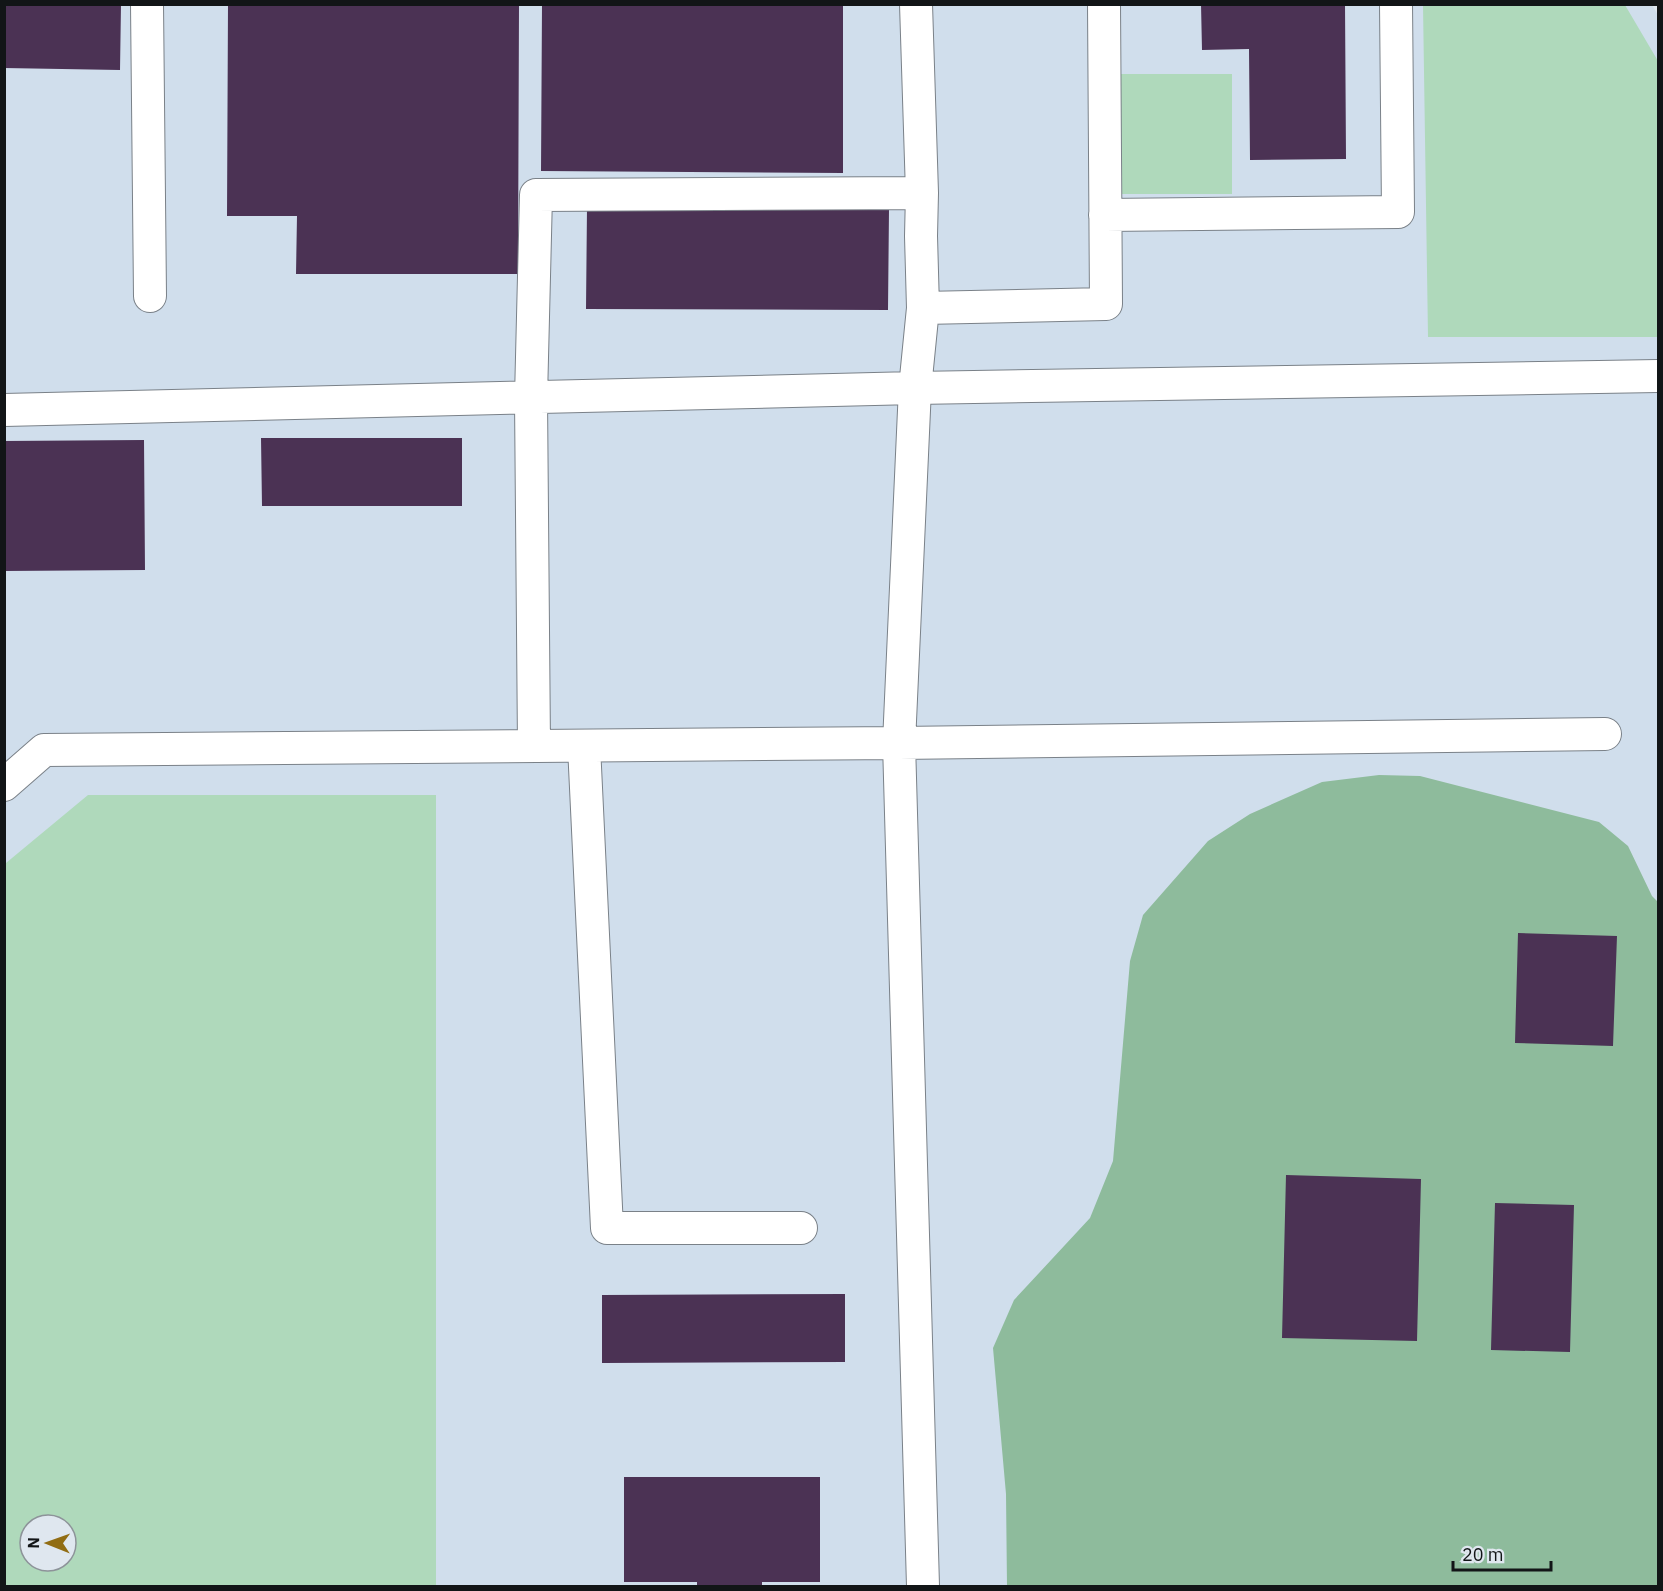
<svg xmlns="http://www.w3.org/2000/svg" width="1663" height="1591" font-family="'IBM Plex Sans',sans-serif">
<style>
.built{fill:#d0deec;fill-rule:evenodd}
.green{fill:#afd9bb;fill-rule:evenodd}
.forest{fill:#8ebb9c}
.building{fill:#4b3254}
.lines{fill:none;stroke-linecap:round;stroke-linejoin:round}
.minor-casing{stroke:#7a8188;stroke-width:34}
.minor{stroke:#fff;stroke-width:32}
</style>
<rect width="100%" height="100%" fill="#dfe7ef"/>
<path class="built" d="M5,5H1652L1658,15V1586H5ZM30,1525H66V1561H30Z"/>
<path class="green" d="M1423,5H1625L1658,61V337H1428Z
M1113,74H1232V194H1113Z
M88,795H436V1586H6V863ZM30,1525H66V1561H30Z"/>
<path class="forest" d="M1379,775L1420,776L1599,822L1628,846L1652,896L1658,902V1586H1007L1006,1494L993,1348L1014,1300L1090,1218L1113,1161L1130,961L1143,915L1208,841L1250,814L1322,782Z"/>
<path class="building" d="M4,4H121L120,70L4,68Z
M228,4H519L518,274H296L297,216H227Z
M1201,4H1345L1346,159L1250,160L1249,49L1202,50Z
M542,5H843V173L541,171Z
M587,208L889,209L888,310L586,309Z
M261,438H462V506H262Z
M144,440L145,570L4,571V441Z
M1518,933L1617,936L1613,1046L1515,1043Z
M1286,1175L1421,1179L1417,1341L1282,1338Z
M1495,1203L1574,1205L1570,1352L1491,1350Z
M845,1294V1362L602,1363V1295Z
M624,1477H820V1582H762V1586H697V1582H624Z"/>
<g class="lines">
<defs>
<path id="minor" d="M147,4L150,296
M916,4L922,193L921,236L923,308L915,388L899,743L923,1586
M1105,215L1398,212L1396,4
M923,308L1106,304L1104,4
M4,410L915,388L1658,376
M534,746L531,398L536,195L922,193
M584,746L607,1228H801
M4,785L44,750L899,743L1605,734"/>
</defs>
<use href="#minor" class="minor-casing"/>
<use href="#minor" class="minor"/>
</g>
<rect width="1663" height="1591" fill="none" stroke="#121517" stroke-width="12"/>
<g transform="translate(48 1543) rotate(271)"><circle r="28" fill="#dfe7ef" stroke="#8d9399" stroke-width="1.5"/>
<path d="M0-4.5L10 22L0 15L-10 22Z" fill="#916d13"/>
<text y="-9" font-size="16" font-weight="bold" text-anchor="middle" fill="#121517">N</text>
</g>
<path d="M1453 1561v9h98v-9" fill="none" stroke="#121517" stroke-width="3"/>
<text x="1462" y="1561" font-size="18" fill="#121517" stroke="#dfe7ef" stroke-width="4.5" paint-order="stroke">20 m</text>
</svg>
